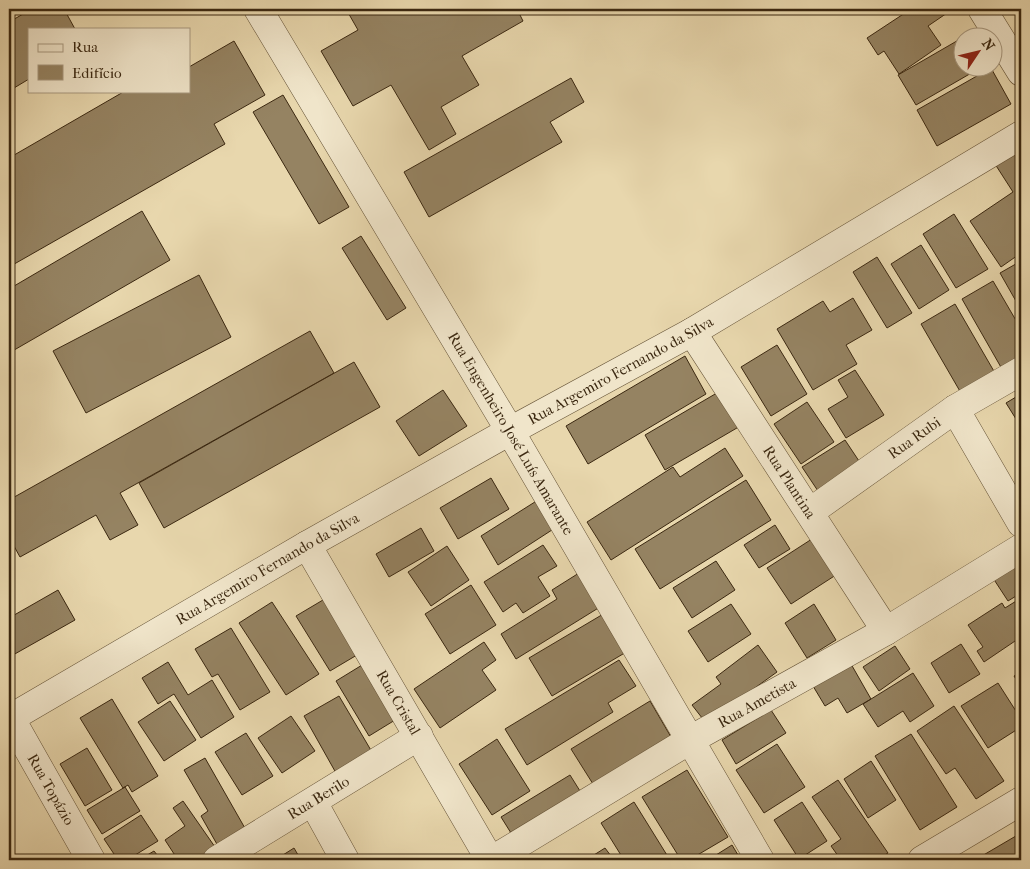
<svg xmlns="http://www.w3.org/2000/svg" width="1030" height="869" font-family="'IM FELL French Canon',serif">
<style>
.building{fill:#958362;stroke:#3b2811}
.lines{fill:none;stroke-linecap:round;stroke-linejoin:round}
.minor-casing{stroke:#665438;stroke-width:29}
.minor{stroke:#f0e5ca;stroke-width:28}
.labels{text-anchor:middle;stroke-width:4;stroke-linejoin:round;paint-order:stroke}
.street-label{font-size:15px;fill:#3b2811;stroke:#f0e5ca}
</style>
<rect width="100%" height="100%" fill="#e8d7ad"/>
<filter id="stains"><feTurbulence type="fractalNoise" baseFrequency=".004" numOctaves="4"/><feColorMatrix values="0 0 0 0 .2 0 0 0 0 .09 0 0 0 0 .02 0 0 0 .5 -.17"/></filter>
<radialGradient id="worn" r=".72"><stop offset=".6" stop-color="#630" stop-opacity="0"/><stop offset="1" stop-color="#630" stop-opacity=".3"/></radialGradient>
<path class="building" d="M32,9H64L75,29H29V79L9,91V22Z
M346,9H517L523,21L462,56L479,85L441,107L456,134L429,150L391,85L353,106L321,51L358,30Z
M911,9H953L928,26L941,45L899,74L884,51L878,55L867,38Z
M962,38V68H980L916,105L898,75Z
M234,41L265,95L214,124L225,144L9,267V158L125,91H189V67Z
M991,68L1011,104L937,146L917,110Z
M571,78L584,102L550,122L562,142L429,217L404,172Z
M283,95L349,207L319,224L253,112Z
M1021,146V253L1001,267L970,221L1013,192L995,164Z
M142,211L170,260L9,353V289Z
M954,214L988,269L956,288L923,234Z
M361,236L406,308L387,320L342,248Z
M921,245L949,290L919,309L891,264Z
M877,257L912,313L887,328L853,272Z
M1021,261V310L1000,273Z
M199,275L231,337L86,413L53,351Z
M993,281L1021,329V357L1002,369L962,299Z
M853,298L872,330L846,345L857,364L813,390L777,329L823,301L830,312Z
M955,304L995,373L961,393L921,324Z
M310,331L334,373L120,493L138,525L110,540L96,515L20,557L9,537V500Z
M777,345L807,394L771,416L741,367Z
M685,356L706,394L588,464L566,426Z
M354,362L380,407L164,528L139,483Z
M855,370L884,415L846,438L828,409L848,397L838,380Z
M443,390L467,426L419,456L396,421Z
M722,390L742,425L665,470L645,435Z
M1021,394V427L1006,403Z
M807,402L834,442L801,464L774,424Z
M845,440L865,470L822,497L802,467Z
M725,448L743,476L611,560L587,522L673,467L680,477Z
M491,478L509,509L458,539L440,508Z
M746,480L771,520L660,589L635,549Z
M538,500L555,528L498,565L481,536Z
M775,525L790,549L759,568L744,545Z
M421,528L434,551L389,577L376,554Z
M815,537L839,573L791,604L767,568Z
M543,545L557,566L538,577L550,596L523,613L516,603L503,612L484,582Z
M447,546L469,580L431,606L408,572Z
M1021,556V593L1008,601L991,575Z
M716,561L735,590L692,618L673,588Z
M579,573L600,607L516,659L501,634L557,599L552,590Z
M471,585L496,625L450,654L425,614Z
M58,590L75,620L13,655L9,648V618Z
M328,597L362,652L330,671L296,616Z
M1021,598V637L984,662L977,651L983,647L968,625L1002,603L1005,608Z
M272,602L319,674L286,695L239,623Z
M731,604L751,634L708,662L688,631Z
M814,604L836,640L807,658L785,623Z
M605,613L628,651L552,696L529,658Z
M231,628L270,692L240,710L218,674L212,677L195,649Z
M484,642L496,660L482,670L496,690L440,728L414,689Z
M961,644L980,674L949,693L931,663Z
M758,645L777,672L706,723L692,705L721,684L716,677Z
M895,646L910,669L879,691L863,667Z
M619,660L636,686L608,703L613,712L527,765L505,729Z
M168,662L188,695L212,680L234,717L201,738L174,694L158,704L142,678Z
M367,662L400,717L369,736L336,681Z
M851,664L871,699L847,713L838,698L825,706L813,686Z
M1021,672V687L1014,676Z
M913,673L934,706L910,722L903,711L878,727L863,704Z
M998,683L1021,719V727L988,748L961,706Z
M339,696L372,752L336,773L304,716Z
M112,699L158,776L132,792L128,785L123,788L80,718Z
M170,701L196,740L164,761L138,722Z
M650,701L671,737L593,784L571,749Z
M954,706L1004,781L976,799L955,768L946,774L917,731Z
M771,710L786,733L736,764L722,740Z
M291,716L315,751L282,773L258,738Z
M246,733L273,776L242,795L215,752Z
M911,734L957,807L920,830L875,756Z
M497,739L530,791L492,815L459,764Z
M777,744L805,787L764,813L736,770Z
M87,748L112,790L85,806L60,764Z
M205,758L246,830L218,846L201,816L208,811L184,770Z
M871,761L896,800L868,818L844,779Z
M687,770L728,837L689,860H681L642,797Z
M570,775L580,791L511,833L501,817Z
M838,780L888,853L876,860H841L831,846L841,839L812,797Z
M125,787L140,811L102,834L87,810Z
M183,801L215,847L195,860H178L165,840L185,826L173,808Z
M634,802L670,860H624L601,823Z
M802,802L827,841L799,859L774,820Z
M141,815L158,841L127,860H118L104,839Z
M1021,833V860H975Z
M732,845L741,860H708Z
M294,848L301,860H275Z
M605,848L614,860H586Z
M154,851L161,860H139Z"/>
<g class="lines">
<defs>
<g id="minor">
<path id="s1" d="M258,9L510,431L760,860"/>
<path d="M982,9L1021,72"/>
<path id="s2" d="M692,332L886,631"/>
<path d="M955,409L1021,523"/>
<path id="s3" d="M810,512L955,409L1021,371"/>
<path id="s4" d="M307,545L490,860"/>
<path id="s5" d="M9,719L307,545L510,431L692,332L1021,135"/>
<path id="s6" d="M11,719L91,860"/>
<path d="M313,802L345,860"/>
<path id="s7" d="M217,860L419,736"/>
<path id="s8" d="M492,860L690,740L886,631L1021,548"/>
<path d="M922,860L1021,801"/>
</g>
</defs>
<use href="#minor" class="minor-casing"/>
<use href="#minor" class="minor"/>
</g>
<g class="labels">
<g class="street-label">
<text dy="5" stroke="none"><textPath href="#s5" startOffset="704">Rua Argemiro Fernando da Silva</textPath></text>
<text dy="5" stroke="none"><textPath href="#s1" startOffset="494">Rua Engenheiro José Luís Amarante</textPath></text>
<text dy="5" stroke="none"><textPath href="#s3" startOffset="128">Rua Rubi</textPath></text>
<text dy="5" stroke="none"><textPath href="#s2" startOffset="179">Rua Plantina</textPath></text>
<text dy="5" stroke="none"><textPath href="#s5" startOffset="299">Rua Argemiro Fernando da Silva</textPath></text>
<text dy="5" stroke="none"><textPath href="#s4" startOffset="182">Rua Cristal</textPath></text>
<text dy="5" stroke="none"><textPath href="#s8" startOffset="308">Rua Ametista</textPath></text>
<text dy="5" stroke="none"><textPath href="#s6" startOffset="81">Rua Topázio</textPath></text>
<text dy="5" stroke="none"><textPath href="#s7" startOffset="119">Rua Berilo</textPath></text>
</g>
</g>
<rect width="1030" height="869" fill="none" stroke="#e8d7ad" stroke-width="30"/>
<rect x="10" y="10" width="1010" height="849" fill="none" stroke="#3b2811" stroke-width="2.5"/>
<rect x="15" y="15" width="1000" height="839" fill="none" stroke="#3b2811"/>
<rect x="28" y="28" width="162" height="65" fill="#f0e5ca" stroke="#a89980"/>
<rect x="38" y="44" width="25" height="8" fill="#f0e5ca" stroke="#a89980"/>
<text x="72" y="52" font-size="15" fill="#3b2811">Rua</text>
<rect x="38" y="65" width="25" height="15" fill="#958362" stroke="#a89980"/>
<text x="72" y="78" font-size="15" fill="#3b2811">Edifício</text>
<g transform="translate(978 52) rotate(55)"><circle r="24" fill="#f0e5ca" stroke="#a89980"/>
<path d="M0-4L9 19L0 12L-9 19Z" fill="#8f2418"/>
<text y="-8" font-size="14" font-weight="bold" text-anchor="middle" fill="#3b2811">N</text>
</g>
<rect width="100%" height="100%" filter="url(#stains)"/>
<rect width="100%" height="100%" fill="url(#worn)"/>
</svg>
